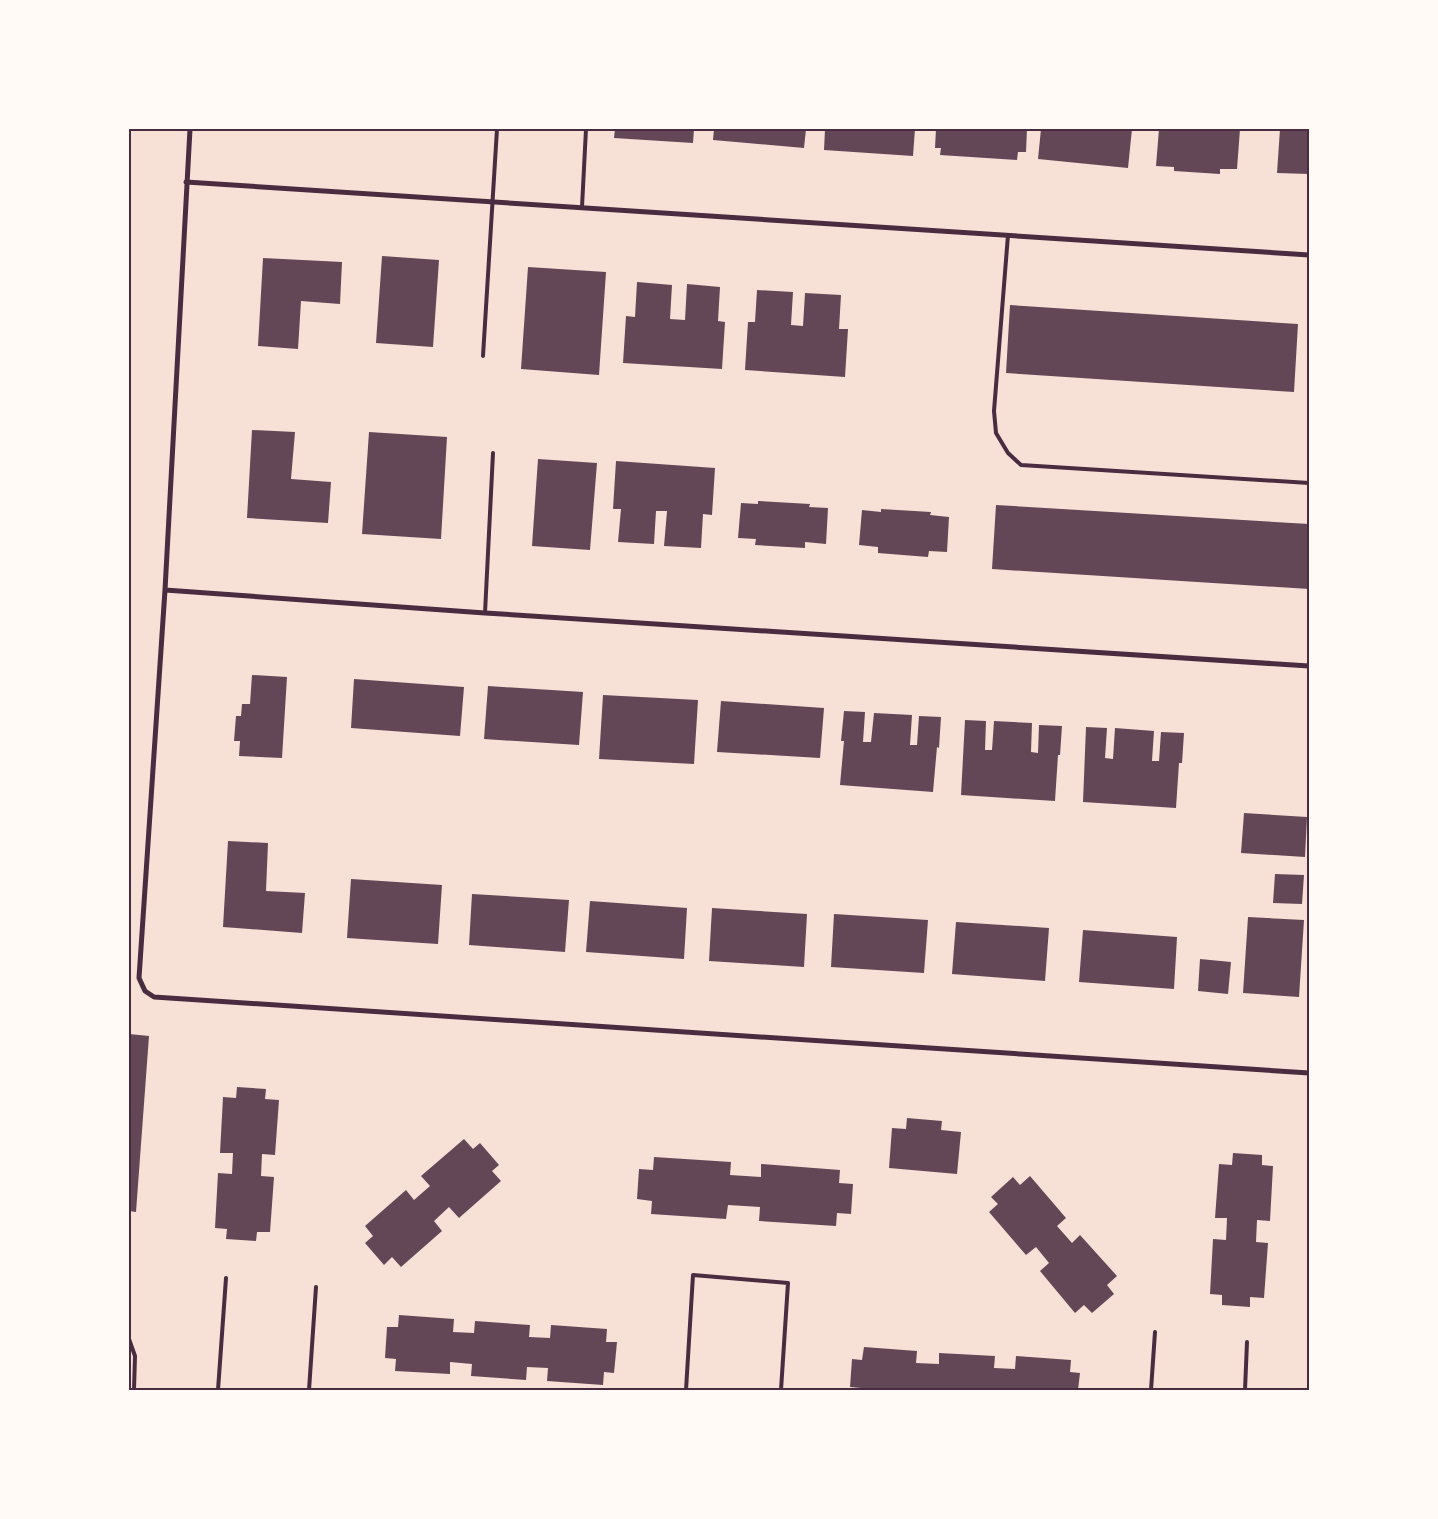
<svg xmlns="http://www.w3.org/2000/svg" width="1438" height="1519" font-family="'IBM Plex Sans',sans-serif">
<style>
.building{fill:#644757}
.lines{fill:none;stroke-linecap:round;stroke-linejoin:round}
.service{stroke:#4a2c40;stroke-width:4}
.minor{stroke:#4a2c40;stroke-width:5}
.neatline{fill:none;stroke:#4a2c40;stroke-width:2}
</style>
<rect width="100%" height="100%" fill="#f7e1d7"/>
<path class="building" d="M615,129H694L693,143L614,138Z
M714,129H806L804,148L713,140Z
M825,129H915L913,156L824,150Z
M936,129H1027L1026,152H1018L1017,160L940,155L941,148H935Z
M1041,129H1132L1128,168L1038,159Z
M1159,129H1240L1237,169H1220V174L1174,171V167L1156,166Z
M1280,129H1309V174L1277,173Z
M382,256L439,260L433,347L376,343Z
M263,258L342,262L340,304L301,301L298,349L258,346Z
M528,267L606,272L599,375L521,369Z
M637,282L672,285L670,319L685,320L687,284L720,287L718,321L725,322L722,369L623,363L626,316L635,317Z
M757,290L793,292L791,325L803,326L805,293L841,295L839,329H848L845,377L745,370L748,322H755Z
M1010,305L1298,324L1294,392L1006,373Z
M252,430L295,432L291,479L331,482L328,523L247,518Z
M369,432L447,437L441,539L362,534Z
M538,459L597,463L590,550L532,546Z
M616,461L715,468L712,515L703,514L701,548L664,546L667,511H656L654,544L618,542L621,509H613Z
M758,501L810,504L809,507L828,508L826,544L805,542V548L755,545L756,539L738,538L741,503L758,504Z
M996,505L1309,524V589L992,569Z
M881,509L931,512L930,515L949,517L947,552L929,551L928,557L878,553V547L859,545L862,510L881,512Z
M252,675L287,677L282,758L239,756L240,741H234L236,716H241L242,704H250Z
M354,679L464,687L460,736L351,728Z
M488,686L583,692L579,745L484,739Z
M603,695L698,700L694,764L599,759Z
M721,701L824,708L820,758L717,752Z
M844,711L865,712L863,742H871L874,713L912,715L910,745H917L919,716L941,717L939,748L937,747L933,792L840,785L844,741H841Z
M965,720L986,721L985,750H992L994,721L1032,723L1031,752L1038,753L1039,725L1062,726L1060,755H1058L1055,801L961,795Z
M1086,727L1107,728L1105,758L1113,759L1115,728L1154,731L1152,761H1159L1161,732L1184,733L1182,763H1179L1176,808L1083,802Z
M1244,813L1307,817L1305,857L1241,853Z
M228,841L268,843L266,891L305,893L302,933L223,927Z
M1275,874L1304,875L1302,904L1273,903Z
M351,879L442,885L438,944L347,938Z
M472,894L569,900L565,952L469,945Z
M590,901L687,908L684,959L586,952Z
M712,908L807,914L804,967L709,961Z
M834,914L928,920L924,973L831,967Z
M1248,917L1304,920L1299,997L1243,993Z
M956,922L1049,928L1045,981L952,974Z
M1083,930L1177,937L1174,989L1079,982Z
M1200,959L1231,962L1228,994L1198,991Z
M129,1034L149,1036L136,1212L129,1211Z
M237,1087L266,1089L265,1099L279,1100L275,1155L262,1154L261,1176L274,1177L270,1232H257L256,1241L226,1239L227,1229L215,1228L218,1173L232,1174L233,1153H220L223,1097L236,1098Z
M907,1118L942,1121L941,1130L961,1132L957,1174L889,1168L892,1128L906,1129Z
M464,1139L473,1149L480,1143L499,1165L492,1171L501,1181L459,1218L449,1207L434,1221L442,1231L401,1267L392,1257L384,1265L365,1243L373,1236L365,1226L406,1190L414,1200L430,1186L421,1176Z
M1233,1153L1262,1155V1165L1273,1166L1270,1221L1257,1220L1256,1242L1268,1243L1264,1298L1250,1297V1307L1222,1305V1295L1210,1294L1213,1239L1226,1240L1227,1218H1215L1219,1164L1232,1165Z
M654,1157L731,1162L730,1175L761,1177V1164L840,1170L839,1183L853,1184L851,1214L837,1213L836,1226L759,1221L760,1207L728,1205L726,1219L651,1214L652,1201L637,1199L639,1169L653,1170Z
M1030,1176L1066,1218L1057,1226L1072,1243L1080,1235L1117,1276L1107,1285L1114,1294L1092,1313L1084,1305L1075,1313L1040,1271L1049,1263L1036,1247L1026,1255L989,1212L998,1204L991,1197L1013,1177L1020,1185Z
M399,1315L454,1319L453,1332L474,1333L475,1321L530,1325L529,1337L550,1338L551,1325L607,1329L606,1342H617L614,1373L604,1372L603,1385L547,1381L548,1368L527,1367L526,1380L471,1376L472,1364L450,1362V1374L395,1371L396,1359L385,1358L387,1327H398Z
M864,1347L917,1351L916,1363L939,1364V1353L995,1356L994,1368L1015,1369L1016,1356L1071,1360L1070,1372L1080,1373L1078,1390H861V1388L850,1387L852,1359L862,1360Z"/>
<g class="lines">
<path class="service" d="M582,207L586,129
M1008,235L994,411L996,433L1008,453L1021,465L1309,483
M483,356L497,129
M485,613L493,453
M129,1339L135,1356L134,1390
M218,1390L226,1278
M309,1390L316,1287
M686,1390L693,1275L788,1283L781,1390
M1151,1390L1155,1332
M1245,1390L1247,1342"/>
<path class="minor" d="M190,129L165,590L139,978L145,991L154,997L1309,1073
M186,182L1309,255
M165,590L485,613L1309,666"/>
</g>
<rect width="1438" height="1519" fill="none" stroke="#fffaf5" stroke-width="260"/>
<rect x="130" y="130" width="1178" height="1259" class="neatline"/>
</svg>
